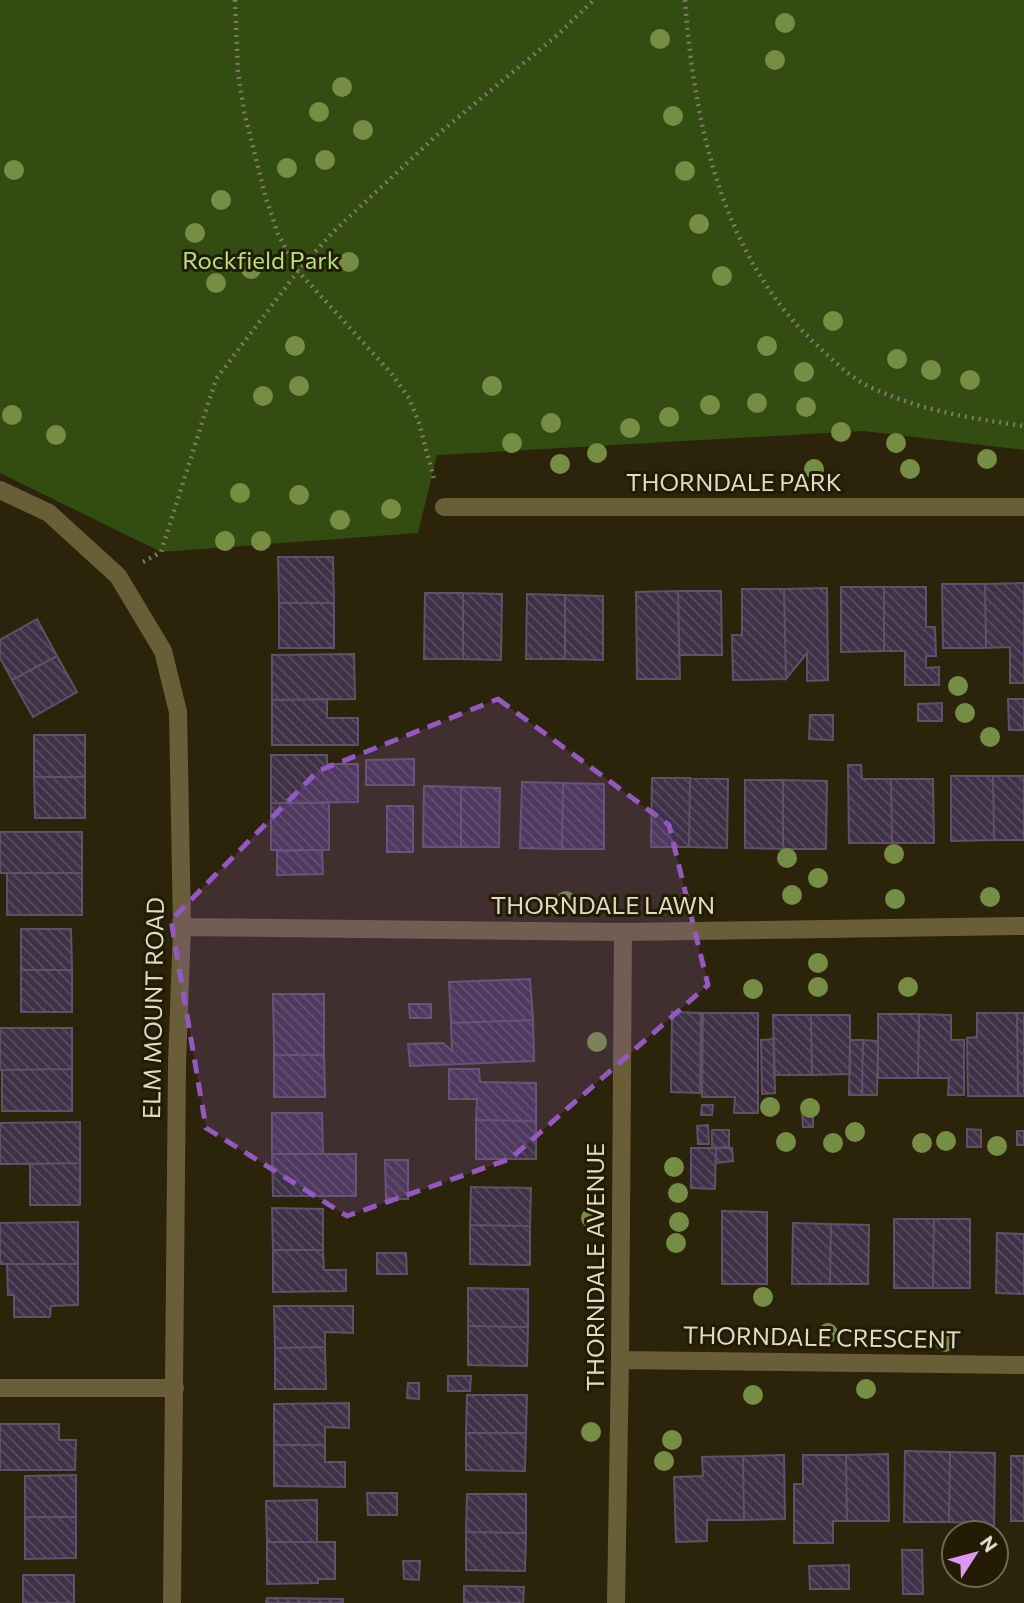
<svg xmlns="http://www.w3.org/2000/svg" width="1024" height="1603" font-family="Commissioner,sans-serif">
<style>
.green{fill:#334c11}
.building{fill:url(#building-back-hatch);stroke:#605169;stroke-width:2}
.lines{fill:none;stroke-linecap:round;stroke-linejoin:round}
.path{stroke:#7f7963;stroke-width:4.5;stroke-dasharray:2 5;stroke-linecap:butt}
.street{stroke:#6a5e39;stroke-width:18}
.tree{fill:#758e44}
.marked{fill:#9458c2;fill-opacity:0.2;stroke:#9458c2;stroke-width:5;stroke-dasharray:14 9;stroke-linejoin:round}
.labels{text-anchor:middle;stroke-width:6;stroke-linejoin:round;paint-order:stroke}
.park-label{font-size:24px;fill:#b1e574;stroke:#231b02}
.street-label{font-size:24px;fill:#dfdbcb;stroke:#231b02}
</style>
<defs>
<pattern id="building-back-hatch" width="6" height="6" patternUnits="userSpaceOnUse" patternTransform="scale(1.75)"><rect width="6" height="6" fill="#3f3147"/><path d="M-1 5l2 2M0 0l6 6M5-1l2 2" fill="none" stroke="#5a4e60"/></pattern>
</defs>
<rect width="100%" height="100%" fill="#2c240a"/>
<path class="green" d="M0,0H1024V450L863,431L437,455L418,533L161,552L0,473Z"/>
<path class="building" d="M278,557H333L334,603H279Z
M1024,583V683H1010V647L986,648L985,584Z
M942,584H985L986,648H943Z
M841,587H884V651L841,652Z
M884,587H926V627H935L936,656H926V668L939,667V685H905V651H884Z
M827,588L828,680L807,681V653L786,679L784,589Z
M742,589H784L786,679L733,680L732,635H742Z
M678,591H721L722,655H679Z
M678,591L680,679H637L636,592Z
M425,593H463V659H424Z
M463,593L502,594L501,660L463,659Z
M527,594L565,595V659H526Z
M565,595L603,596V660L565,659Z
M279,603H334V648H279Z
M37,619L57,656L12,680L0,658V640Z
M354,654L355,699L272,700V655Z
M57,656L77,692L33,717L12,680Z
M327,699V718H358V745H272V700Z
M1008,699H1024V730H1009Z
M942,703V721H918V704Z
M810,715H833V740L809,739Z
M34,735H85V777H34Z
M271,755H327V764H358V802L271,803Z
M414,759V785H366V760Z
M848,765H861L862,779H891L892,843H849Z
M951,776H993L994,840L951,841Z
M993,776H1024V840H994Z
M34,777H85V818H35Z
M652,778H690L689,847H651Z
M690,778L728,779L727,848L689,847Z
M891,779H933L934,843H892Z
M745,780H783V849L745,848Z
M783,780L827,781L826,849H783Z
M522,782L563,783L562,849L520,848Z
M563,783L604,784V849H562Z
M424,786L461,787V847H423Z
M461,787L500,788L499,847H461Z
M271,803H329V850H271Z
M387,806H413V852H387Z
M0,832H82V873H0Z
M322,850L323,874L277,875V851Z
M7,873H82V915H7Z
M21,929H71L72,970H21Z
M21,970H72V1012H21Z
M530,979L533,1020L451,1023L449,982Z
M273,994H324V1055H274Z
M409,1004H431V1018H410Z
M672,1012L701,1013L700,1093L671,1092Z
M703,1013H758V1113H734L735,1097H702Z
M977,1013H1017L1018,1096H968L967,1038L977,1037Z
M1017,1013H1024V1096H1018Z
M878,1014H919L918,1078H878Z
M919,1014L951,1015V1040H964V1095H948L949,1078H918Z
M773,1015H811L812,1075H774Z
M811,1015H850V1074L812,1075Z
M533,1020L534,1061L410,1066L408,1044L443,1043L452,1051L451,1023Z
M0,1028H72V1069L0,1070Z
M774,1039L775,1093L762,1094L761,1040Z
M850,1040H863L862,1095H849Z
M863,1040L878,1041L877,1095H862Z
M274,1055H324L325,1097H274Z
M72,1069V1111H2V1070Z
M449,1069H479L480,1082L536,1083V1121L476,1120L477,1099H449Z
M702,1105H713L712,1115H701Z
M813,1109V1127H803L802,1110Z
M272,1113H322L323,1154H272Z
M476,1120L536,1121V1159H476Z
M80,1122V1163L0,1164V1123Z
M708,1125L709,1144H698L697,1126Z
M967,1129L981,1130V1147H967Z
M712,1130H729V1147L712,1148Z
M1017,1131H1024V1145H1017Z
M691,1148H716L715,1189L691,1188Z
M716,1148H732L733,1161L716,1163Z
M272,1154H356V1196H273Z
M385,1160H408V1199H386Z
M80,1163V1205H30V1164Z
M471,1187L531,1188L530,1226L470,1225Z
M272,1208L323,1209V1250H273Z
M722,1211L767,1212V1284H722Z
M894,1219H934L933,1288H894Z
M934,1219H970V1288H933Z
M78,1222V1264H0V1223Z
M793,1223L831,1224L830,1284H792Z
M831,1224L869,1225L868,1284H830Z
M470,1225L530,1226V1265L470,1264Z
M997,1233L1024,1234V1294L996,1293Z
M273,1250H323L324,1270H346V1291L273,1292Z
M377,1253H406L407,1274H377Z
M7,1264H78V1305L51,1306L50,1317H14V1295H8Z
M468,1288L528,1289V1327L468,1326Z
M274,1306H353V1333L325,1332V1347L275,1348Z
M468,1326L528,1327L527,1366L468,1365Z
M325,1347L326,1389H275V1348Z
M448,1376H471L470,1391H448Z
M408,1383H419V1399L407,1398Z
M467,1395H527L526,1433H466Z
M349,1403V1428L325,1427V1445H274V1404Z
M0,1424H59V1440H76L75,1470H0Z
M466,1433H526L525,1471L466,1470Z
M274,1445H325V1462H345V1487L274,1486Z
M905,1451L950,1452L949,1522H904Z
M950,1452L995,1453L994,1533H971V1523L949,1522Z
M888,1454L889,1521H847L846,1455Z
M784,1455L785,1519L744,1520L743,1456Z
M803,1455H846L847,1521H833V1543H794V1484H803Z
M743,1456L744,1520H707V1541L676,1542L674,1477L703,1476L702,1457Z
M1011,1456H1024V1521H1011Z
M76,1475V1517H25V1476Z
M367,1493H397V1515H368Z
M467,1494H526V1533L466,1532Z
M317,1500V1542H267L266,1501Z
M25,1517H76V1558L25,1559Z
M466,1532L526,1533L525,1571L466,1570Z
M267,1542H335V1579H318V1583L267,1584Z
M902,1550H922L923,1594H903Z
M403,1561H420L419,1580L404,1579Z
M849,1565V1589H810L809,1566Z
M23,1575H74V1603H23Z
M464,1586L524,1587L523,1603H464Z
M267,1598L343,1599V1603H266Z"/>
<g class="lines">
<path class="path" d="M235,0L238,72L244,111L265,195L278,234L298,271L391,373L409,398L419,423L434,479
M685,0C694,124 723,261 820,348C835,362 851,378 870,387C922,411 969,418 1024,426
M143,562L161,552L216,379L298,271L332,233L437,135L555,37L594,0"/>
<path class="street" d="M0,490L49,513L118,576L163,651L178,712L182,927L177,1063L172,1603
M444,507H1024
M182,927L623,932L1024,926
M620,1360L1024,1365
M0,1388H175
M616,1603L620,1360L623,932"/>
</g>
<g class="tree">
<circle cx="785" cy="23" r="10"/>
<circle cx="660" cy="39" r="10"/>
<circle cx="775" cy="60" r="10"/>
<circle cx="342" cy="87" r="10"/>
<circle cx="319" cy="112" r="10"/>
<circle cx="673" cy="116" r="10"/>
<circle cx="363" cy="130" r="10"/>
<circle cx="325" cy="160" r="10"/>
<circle cx="287" cy="168" r="10"/>
<circle cx="14" cy="170" r="10"/>
<circle cx="685" cy="171" r="10"/>
<circle cx="221" cy="200" r="10"/>
<circle cx="699" cy="224" r="10"/>
<circle cx="195" cy="233" r="10"/>
<circle cx="349" cy="262" r="10"/>
<circle cx="251" cy="269" r="10"/>
<circle cx="722" cy="276" r="10"/>
<circle cx="216" cy="283" r="10"/>
<circle cx="833" cy="321" r="10"/>
<circle cx="295" cy="346" r="10"/>
<circle cx="767" cy="346" r="10"/>
<circle cx="897" cy="359" r="10"/>
<circle cx="931" cy="370" r="10"/>
<circle cx="804" cy="372" r="10"/>
<circle cx="970" cy="380" r="10"/>
<circle cx="299" cy="386" r="10"/>
<circle cx="492" cy="386" r="10"/>
<circle cx="263" cy="396" r="10"/>
<circle cx="757" cy="403" r="10"/>
<circle cx="710" cy="405" r="10"/>
<circle cx="806" cy="407" r="10"/>
<circle cx="12" cy="415" r="10"/>
<circle cx="669" cy="417" r="10"/>
<circle cx="551" cy="423" r="10"/>
<circle cx="630" cy="428" r="10"/>
<circle cx="841" cy="432" r="10"/>
<circle cx="56" cy="435" r="10"/>
<circle cx="512" cy="443" r="10"/>
<circle cx="896" cy="443" r="10"/>
<circle cx="597" cy="453" r="10"/>
<circle cx="987" cy="459" r="10"/>
<circle cx="560" cy="464" r="10"/>
<circle cx="814" cy="469" r="10"/>
<circle cx="910" cy="469" r="10"/>
<circle cx="240" cy="493" r="10"/>
<circle cx="299" cy="495" r="10"/>
<circle cx="391" cy="509" r="10"/>
<circle cx="340" cy="520" r="10"/>
<circle cx="225" cy="541" r="10"/>
<circle cx="261" cy="541" r="10"/>
<circle cx="958" cy="686" r="10"/>
<circle cx="965" cy="713" r="10"/>
<circle cx="990" cy="737" r="10"/>
<circle cx="894" cy="854" r="10"/>
<circle cx="787" cy="858" r="10"/>
<circle cx="818" cy="878" r="10"/>
<circle cx="792" cy="895" r="10"/>
<circle cx="990" cy="897" r="10"/>
<circle cx="895" cy="899" r="10"/>
<circle cx="566" cy="901" r="10"/>
<circle cx="818" cy="963" r="10"/>
<circle cx="818" cy="987" r="10"/>
<circle cx="908" cy="987" r="10"/>
<circle cx="753" cy="989" r="10"/>
<circle cx="597" cy="1042" r="10"/>
<circle cx="770" cy="1107" r="10"/>
<circle cx="810" cy="1108" r="10"/>
<circle cx="855" cy="1132" r="10"/>
<circle cx="946" cy="1141" r="10"/>
<circle cx="786" cy="1142" r="10"/>
<circle cx="833" cy="1143" r="10"/>
<circle cx="922" cy="1143" r="10"/>
<circle cx="997" cy="1146" r="10"/>
<circle cx="674" cy="1167" r="10"/>
<circle cx="678" cy="1193" r="10"/>
<circle cx="591" cy="1218" r="10"/>
<circle cx="679" cy="1222" r="10"/>
<circle cx="676" cy="1243" r="10"/>
<circle cx="763" cy="1297" r="10"/>
<circle cx="828" cy="1333" r="10"/>
<circle cx="945" cy="1342" r="10"/>
<circle cx="866" cy="1389" r="10"/>
<circle cx="753" cy="1395" r="10"/>
<circle cx="591" cy="1432" r="10"/>
<circle cx="672" cy="1440" r="10"/>
<circle cx="664" cy="1461" r="10"/>
</g>
<path class="marked" d="M498,699L669,825L708,985L510,1159L347,1216L206,1128L171,920L318,771Z"/>
<g class="labels">
<g class="park-label">
<text x="261" y="269">Rockfield Park</text>
</g>
<g class="street-label">
<text x="734" y="491">THORNDALE PARK</text>
<text x="603" y="914">THORNDALE LAWN</text>
<text transform="translate(154 1008) rotate(-89)" y="8">ELM MOUNT ROAD</text>
<text transform="translate(596 1267) rotate(-90)" y="8">THORNDALE AVENUE</text>
<text transform="translate(822 1338) rotate(1)" y="8">THORNDALE CRESCENT</text>
</g>
</g>
<g transform="translate(975 1554) rotate(54)"><circle r="33" fill="#231b02" stroke="#6e6852" stroke-width="2"/>
<path d="M0-5L12 26L0 18L-12 26Z" fill="#de98f2"/>
<text y="-10" font-size="19" font-weight="bold" text-anchor="middle" fill="#dfdbcb">N</text>
</g>
</svg>
